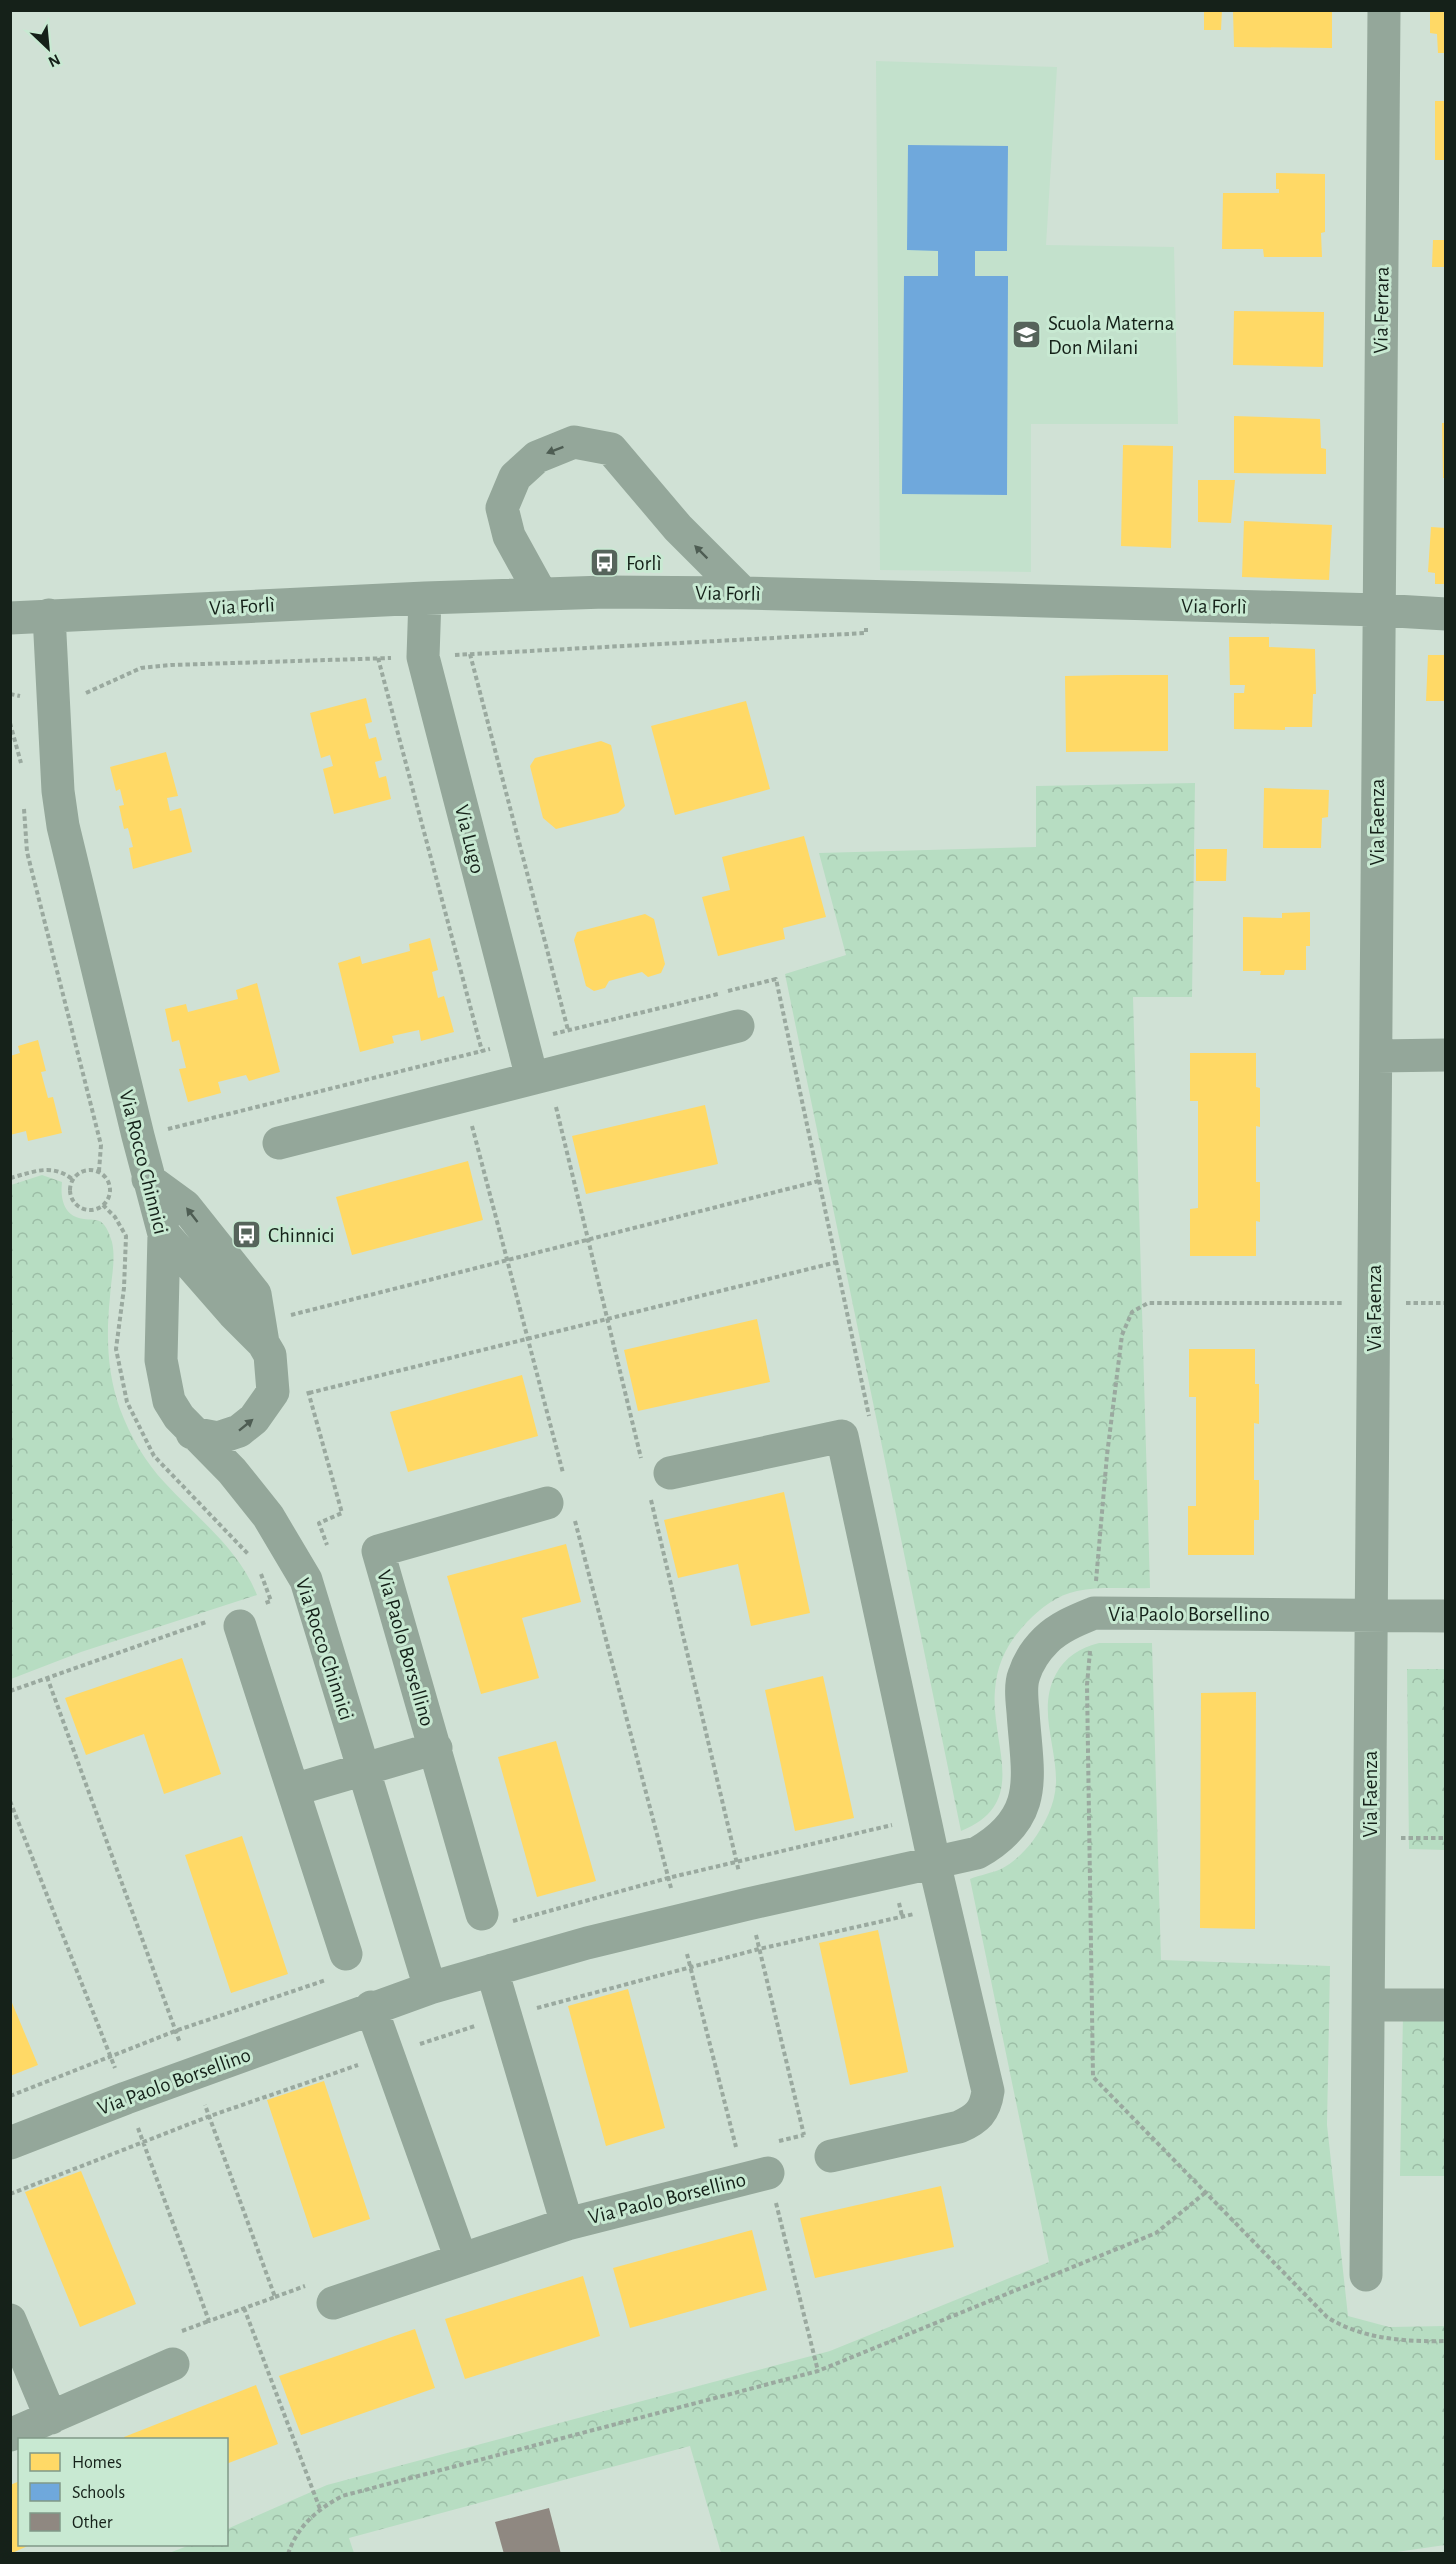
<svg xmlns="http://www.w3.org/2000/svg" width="1456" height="2564" font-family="'Alegreya Sans',sans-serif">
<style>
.built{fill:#c3e1cc}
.park{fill:url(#park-crowns)}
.homes{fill:#ffd966}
.schools{fill:#6fa8dc}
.building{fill:#8f8881}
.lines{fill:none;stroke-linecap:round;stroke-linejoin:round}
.path{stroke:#9aa99f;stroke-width:4;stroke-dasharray:4.5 3;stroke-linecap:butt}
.minor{stroke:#94a79a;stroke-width:33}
.oneway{fill:#4e5d53}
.labels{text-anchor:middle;stroke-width:6;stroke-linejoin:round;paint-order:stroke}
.street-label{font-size:21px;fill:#152119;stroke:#c8e9d2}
.poi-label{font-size:21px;fill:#152119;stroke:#c8e9d2;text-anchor:start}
</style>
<defs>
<pattern id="park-crowns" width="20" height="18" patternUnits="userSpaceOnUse" patternTransform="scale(1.5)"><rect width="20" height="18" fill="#b7ddc2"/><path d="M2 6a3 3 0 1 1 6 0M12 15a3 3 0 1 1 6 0" fill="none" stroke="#9cbda6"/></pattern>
</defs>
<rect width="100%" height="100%" fill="#d0e1d5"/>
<path class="built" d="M876,61L1057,67L1046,245L1174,247L1178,424H1031V572L880,570Z"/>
<path class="park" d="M1195,783L1192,997H1133L1150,1588C1127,1589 1100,1586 1077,1591C1057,1595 1041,1608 1027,1622C1008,1642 997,1663 995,1690C990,1744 1031,1803 961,1831L785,974L846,955L819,853L1036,847V786Z
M42,1175L62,1182C60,1199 64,1217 84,1219C89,1220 97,1219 101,1222C107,1226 110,1236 112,1242C116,1260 111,1279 110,1297C106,1335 107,1373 120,1409C130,1436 146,1463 165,1483C198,1519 239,1549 257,1595L81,1652L11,1679V1185Z
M1099,1643H1152L1161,1960L1330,1966L1327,2125L1348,2316L1389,2327L1445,2326V2545L1383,2554L721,2553L690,2446L349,2538L354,2553H169L190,2545L226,2544L227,2529L327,2485L830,2351L1049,2262L970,1879C980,1875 992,1873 1001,1869C1013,1863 1024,1852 1032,1842C1045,1824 1055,1805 1056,1783C1057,1746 1037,1709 1056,1674C1065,1657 1080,1648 1099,1643Z
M1407,1669H1445V1850L1409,1849Z
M1403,2014L1445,2015V2176H1400Z"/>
<path class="homes" d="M1204,10H1222L1221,30H1204Z
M1233,10H1332V48L1234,47Z
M1430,10H1446V53H1438L1437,34L1430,33Z
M1435,101H1446V160H1435Z
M1276,173L1325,174V232L1321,233L1322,257H1264L1263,249H1222L1223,193H1279V189H1276Z
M1433,240H1446V267H1432Z
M1234,311L1324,312L1323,367L1233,365Z
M1234,416L1320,419L1321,448L1326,449V474L1234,473Z
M1442,423H1446V478H1443Z
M1123,445L1173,446L1171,548L1121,546Z
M1198,480H1235L1231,523L1198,522Z
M1244,521L1332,525L1329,580L1242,577Z
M1431,527L1446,528V584H1435V573L1428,572Z
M1229,637H1269V647L1315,649L1316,694H1313L1312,727H1285V730L1234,729V693H1244L1245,685H1230Z
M1428,655H1446V701H1426Z
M1117,675H1168V751L1066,752L1065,676Z
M366,698L372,722L365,724L369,739L376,737L382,760L375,762L379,778L386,776L391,799L334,814L323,769L333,766L330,755L321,758L310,713Z
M746,701L770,789L675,815L651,726Z
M601,741L611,745L625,806L618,813L556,829L543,818L530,766L535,758Z
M166,752L178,796L167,798L170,811L181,808L192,852L133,869L129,848L133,847L128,828L124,829L119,806L124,805L120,789L116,791L110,767Z
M1264,788L1329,790L1328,817L1322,818L1321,848H1263Z
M804,836L826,917L783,928L785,939L718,956L702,897L730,890L722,857Z
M1196,849H1227L1226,881H1196Z
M1310,912V946H1306V970H1285L1284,975H1260L1261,971H1243V917L1282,918V913Z
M645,914L654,919L665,964L661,973L648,977L642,972L609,981L605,988L594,991L586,986L574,940L577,932Z
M430,938L438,970L432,972L438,998L444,996L454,1032L421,1041L419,1030L392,1036L394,1043L360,1052L338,963L360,956L362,964L410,951L409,944Z
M257,983L280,1072L249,1081L246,1075L218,1082L221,1093L188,1102L179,1069L186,1068L179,1040L172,1042L165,1009L186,1004L188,1012L238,999L236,990Z
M38,1040L46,1071L41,1072L48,1098L53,1097L62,1133L28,1141L26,1131L10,1135V1056L20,1053L18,1046Z
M1190,1053H1256V1087L1260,1088V1127L1256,1126V1182H1260V1222L1256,1221V1256H1190V1209L1198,1208V1101H1190Z
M705,1105L718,1164L586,1194L572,1136Z
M468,1161L483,1220L352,1255L336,1197Z
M757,1319L770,1382L638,1411L624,1350Z
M1189,1349H1255V1384H1259V1424L1254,1423V1480H1259V1520H1254V1555H1188V1506H1196V1397H1189Z
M522,1375L538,1436L408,1472L390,1412Z
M784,1492L810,1613L751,1626L738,1564L678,1578L664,1520Z
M566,1544L581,1602L522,1618L539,1678L481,1694L447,1576Z
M182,1658L221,1774L164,1794L144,1734L86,1755L65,1698Z
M823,1676L854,1818L795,1831L765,1690Z
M1256,1692L1255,1929L1200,1928L1201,1693Z
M556,1741L596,1881L537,1897L498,1757Z
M242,1836L288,1974L231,1993L185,1855Z
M878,1930L908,2072L850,2085L819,1943Z
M628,1989L665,2128L606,2146L568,2006Z
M10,1998L38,2065L10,2076Z
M324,2081L370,2219L313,2238L267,2100Z
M81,2171L136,2304L80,2327L25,2192Z
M941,2186L954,2247L815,2278L800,2218Z
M752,2230L767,2290L630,2328L613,2268Z
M583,2276L600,2336L465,2379L445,2319Z
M415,2329L435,2388L301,2435L279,2376Z
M256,2385L278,2444L226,2464V2440H125L124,2437Z
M20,2481V2544H32L10,2554V2485Z"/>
<path class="schools" d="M908,145L1008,146L1007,251H975V276H1008L1007,495L902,494L904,276H938V251L907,250Z"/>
<path class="building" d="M549,2508L561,2554H504L495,2522Z"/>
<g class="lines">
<path class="path" d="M470,654L568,1030
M455,655L866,633V628
M378,658L482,1051
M86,693L141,668L171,665L391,658
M10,694L20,696
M10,723L21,763
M24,809L27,852L101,1145L99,1171
M728,991L776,979L869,1416
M553,1034L718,994
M556,1107L641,1458
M472,1126L563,1473
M168,1129L490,1049
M70 1190a20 20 0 1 1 40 0a20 20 0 1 1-40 0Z
M10,1178C34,1172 51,1163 72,1179
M103,1205L115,1217L126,1236L124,1288L116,1349L127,1402L154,1456L249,1555
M1406,1303H1446
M291,1315L819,1181
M308,1391L342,1513L319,1523L327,1545
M309,1393L837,1262
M651,1500L739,1872
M575,1521L671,1888
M261,1574L271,1601L265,1603
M1096,1581L1107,1455L1122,1335L1132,1312L1148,1303H1342
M1090,1651L1087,1685L1093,2077L1327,2317C1361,2339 1406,2342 1446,2341
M47,1677L180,2043
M10,1691L206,1622
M10,1801L115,2068
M1401,1838H1446
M899,1903L902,1916
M513,1921L668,1878L892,1825
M756,1935L804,2135
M687,1954L736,2147
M537,2008L759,1949L914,1914
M420,2044L475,2026
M10,2096L175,2031L326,1980
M138,2128L209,2321L275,2297L205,2105
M779,2141L804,2135
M10,2194L210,2116L358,2065
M776,2203L818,2371
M275,2297L305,2286
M244,2308L320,2509
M182,2331L209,2321
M288,2554C298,2525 317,2510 342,2496L818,2371L1156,2233L1206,2192"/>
<path class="minor" d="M541,594L509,536L502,508L515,477L537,457L574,442L611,449L678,528L743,593
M425,598L423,657L532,1078
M49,615L58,791L63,826L138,1136L164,1234L161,1360L169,1401L179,1417L232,1471L268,1516L306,1580L430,1988
M10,618L425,598L605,592L743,593L1378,610L1446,614
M1377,1056L1446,1055
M279,1143L738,1026
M148,1179L185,1206L255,1294L263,1343
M164,1234L233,1313L263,1343L270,1355L273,1392L254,1419L239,1431L218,1438L192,1433
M670,1473L842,1436L934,1862L988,2091C985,2112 977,2119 959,2127L831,2156
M240,1626L293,1790
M482,1914L378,1551L547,1503
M346,1954L293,1790L436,1748
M492,1970L567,2224
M1369,2005H1446
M371,2007L461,2259
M10,2143L126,2098L430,1988L587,1943L748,1904L977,1853C1042,1816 1027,1775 1023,1712C1022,1701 1020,1685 1024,1675C1028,1662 1036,1650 1046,1640C1059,1627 1077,1620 1094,1613L1446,1616
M1366,2275L1384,10
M333,2303L567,2224L768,2173
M10,2320L51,2418
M10,2435L173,2364"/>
</g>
<defs><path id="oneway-solid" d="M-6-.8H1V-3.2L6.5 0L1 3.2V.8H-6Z" transform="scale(1.5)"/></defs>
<g class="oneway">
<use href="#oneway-solid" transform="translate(555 450) rotate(159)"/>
<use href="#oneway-solid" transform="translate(701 552) rotate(-135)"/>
<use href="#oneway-solid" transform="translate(192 1215) rotate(-128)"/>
<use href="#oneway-solid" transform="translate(246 1425) rotate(-39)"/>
</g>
<defs>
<symbol id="school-square" viewBox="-11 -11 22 22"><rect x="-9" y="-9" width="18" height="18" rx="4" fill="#56645b" stroke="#c8e9d2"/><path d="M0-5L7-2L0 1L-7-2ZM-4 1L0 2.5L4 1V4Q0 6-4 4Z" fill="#fff"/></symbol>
<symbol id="bus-square" viewBox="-11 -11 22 22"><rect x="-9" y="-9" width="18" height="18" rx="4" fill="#56645b" stroke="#c8e9d2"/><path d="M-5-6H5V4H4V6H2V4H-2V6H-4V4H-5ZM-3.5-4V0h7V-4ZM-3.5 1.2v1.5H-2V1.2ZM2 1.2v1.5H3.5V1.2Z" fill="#fff"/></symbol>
</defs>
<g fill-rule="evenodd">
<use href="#school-square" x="1010" y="318" width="33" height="33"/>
<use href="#bus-square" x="588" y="546" width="33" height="33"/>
<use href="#bus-square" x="230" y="1218" width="33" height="33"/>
</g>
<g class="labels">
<g class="street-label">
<text transform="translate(1381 310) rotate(-89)" y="7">Via Ferrara</text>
<text transform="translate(728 593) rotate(1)" y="7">Via Forlì</text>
<text transform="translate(242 606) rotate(-3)" y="7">Via Forlì</text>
<text transform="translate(1214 606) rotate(1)" y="7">Via Forlì</text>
<text transform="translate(1377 822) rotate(-90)" y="7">Via Faenza</text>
<text transform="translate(470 839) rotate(76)" y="7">Via Lugo</text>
<text transform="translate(144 1162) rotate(76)" y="7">Via Rocco Chinnici</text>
<text transform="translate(1374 1308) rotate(-90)" y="7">Via Faenza</text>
<text x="1189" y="1621">Via Paolo Borsellino</text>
<text transform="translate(406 1648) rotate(74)" y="7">Via Paolo Borsellino</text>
<text transform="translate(325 1649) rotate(72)" y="7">Via Rocco Chinnici</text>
<text transform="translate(1370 1794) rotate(-90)" y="7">Via Faenza</text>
<text transform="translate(174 2081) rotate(-20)" y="7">Via Paolo Borsellino</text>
<text transform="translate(667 2198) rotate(-14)" y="7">Via Paolo Borsellino</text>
</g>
<g class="poi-label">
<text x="1048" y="330">Scuola Materna<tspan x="1048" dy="24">Don Milani</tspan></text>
<text x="626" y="570">Forlì</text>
<text x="268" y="1242">Chinnici</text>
</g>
</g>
<rect width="1456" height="2564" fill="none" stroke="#152119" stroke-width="24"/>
<rect x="18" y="2438" width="210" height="108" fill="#c8e9d2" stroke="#809988" stroke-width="1.5"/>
<rect x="30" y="2453" width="30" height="18" fill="#ffd966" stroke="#809988" stroke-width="1.5"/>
<text x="72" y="2468" font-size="18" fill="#152119">Homes</text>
<rect x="30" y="2483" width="30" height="18" fill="#6fa8dc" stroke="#809988" stroke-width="1.5"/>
<text x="72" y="2498" font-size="18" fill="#152119">Schools</text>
<rect x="30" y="2513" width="30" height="18" fill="#8f8881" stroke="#809988" stroke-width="1.5"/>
<text x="72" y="2528" font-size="18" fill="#152119">Other</text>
<g transform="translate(48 48) rotate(154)" stroke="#c8e9d2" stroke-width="4.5" paint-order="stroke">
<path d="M0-4.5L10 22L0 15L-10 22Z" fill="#152119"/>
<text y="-9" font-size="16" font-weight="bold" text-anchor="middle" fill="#152119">N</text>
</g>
</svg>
